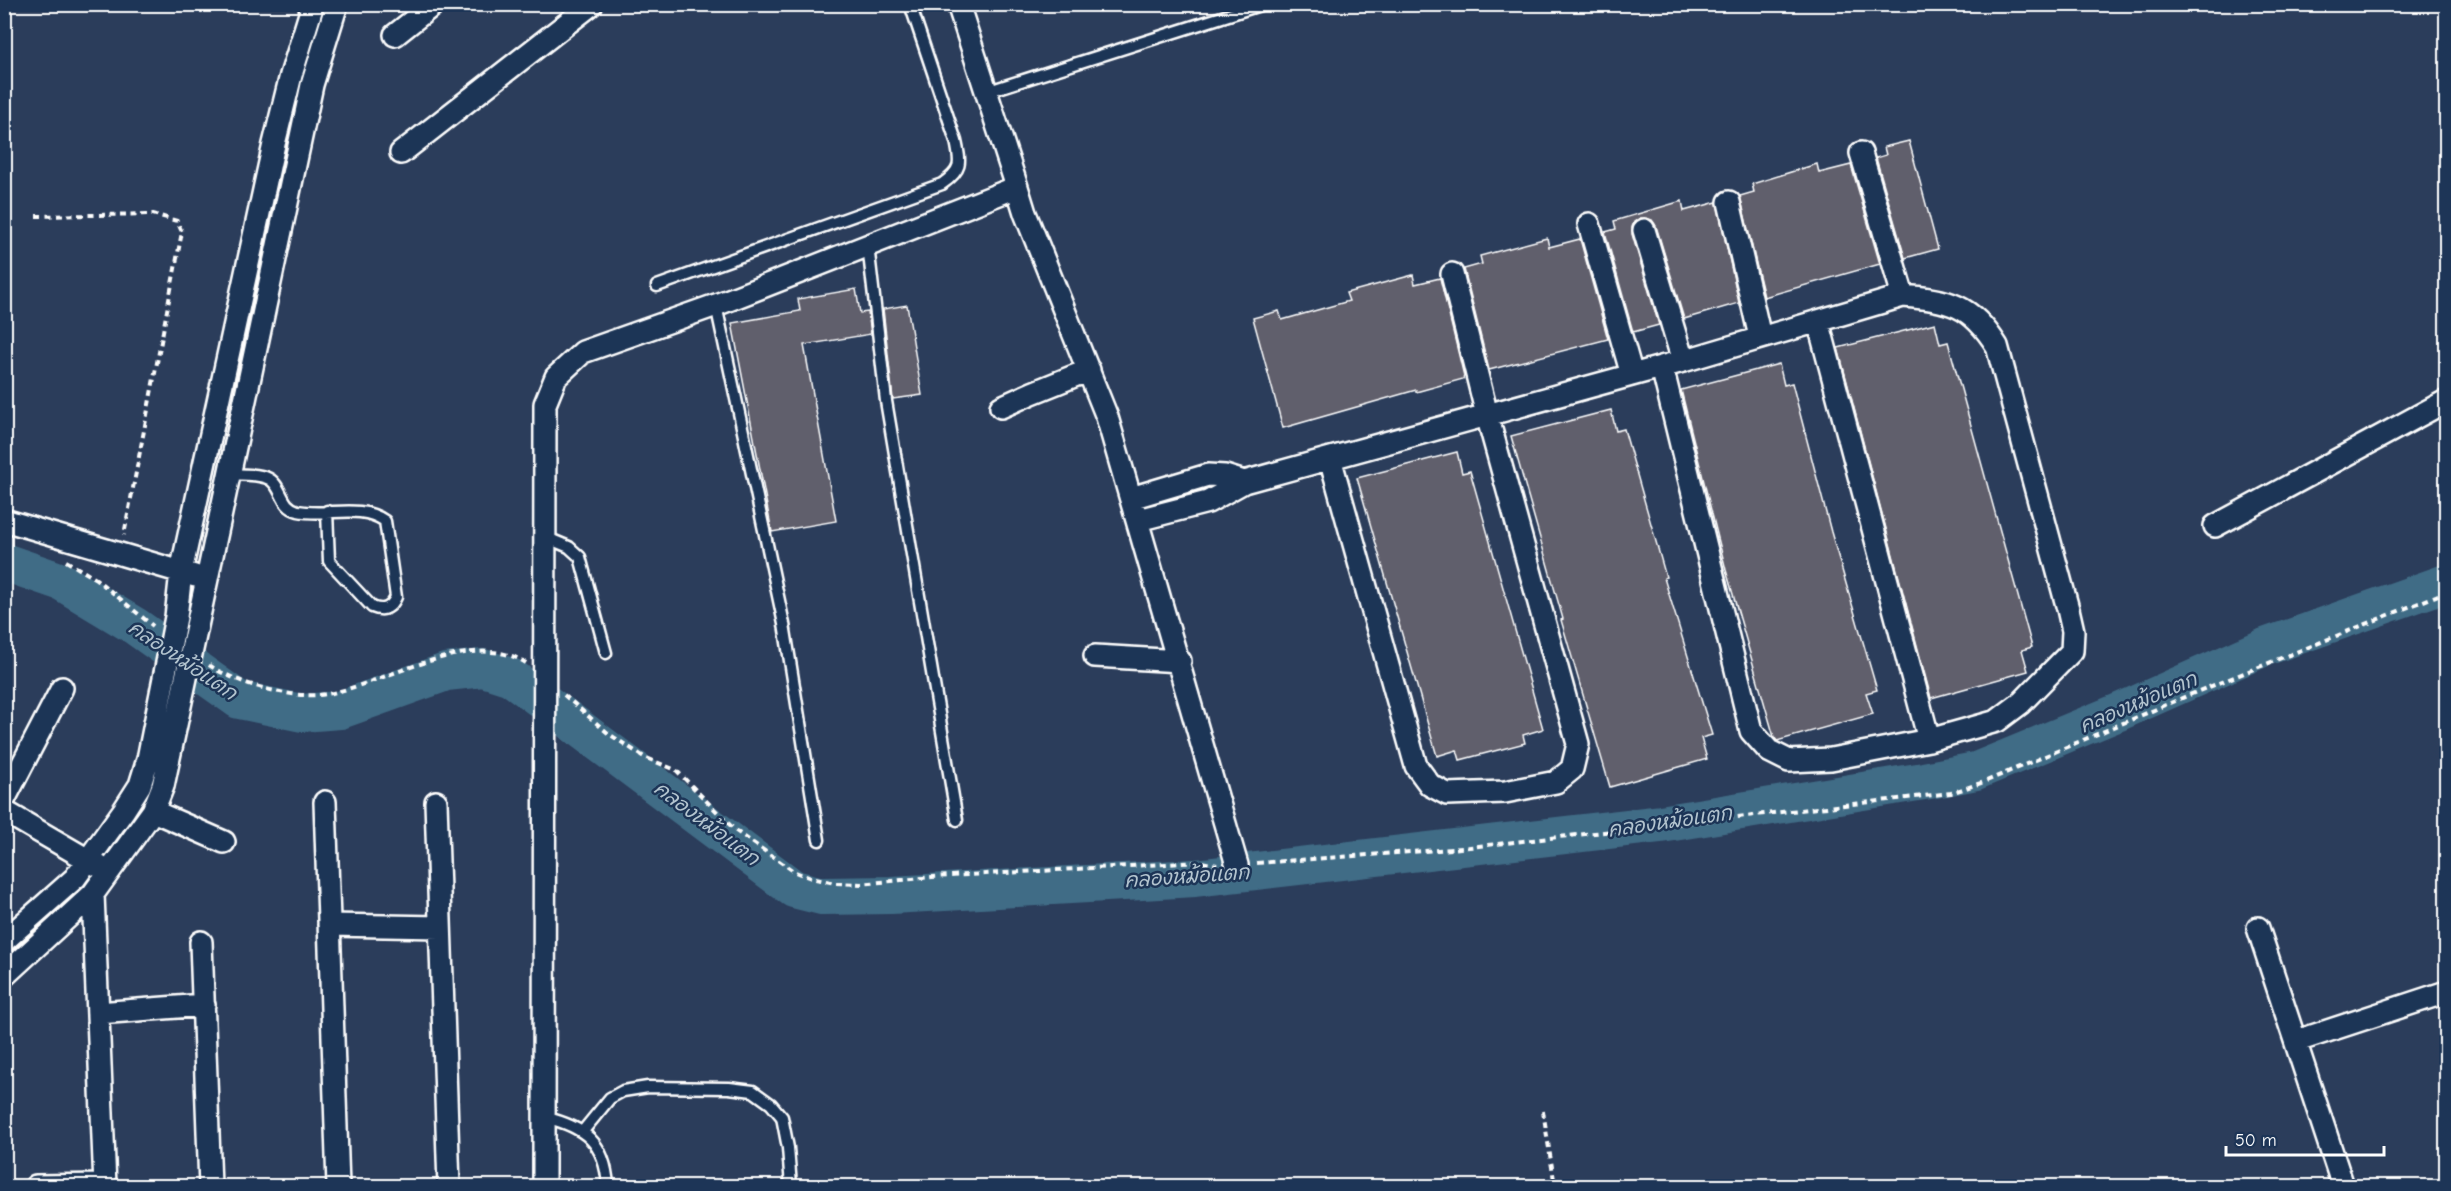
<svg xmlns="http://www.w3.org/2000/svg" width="2451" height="1191" font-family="'Comic Neue','Playpen Sans Thai',sans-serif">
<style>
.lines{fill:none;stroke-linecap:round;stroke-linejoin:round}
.river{stroke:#406c86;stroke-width:38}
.building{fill:#615f6c;stroke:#fff;stroke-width:1.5}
.lane-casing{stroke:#fff;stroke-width:15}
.street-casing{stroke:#fff;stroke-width:26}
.path{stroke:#fff;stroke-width:4;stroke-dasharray:6 4.5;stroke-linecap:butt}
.lane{stroke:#1d3557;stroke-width:10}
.street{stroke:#1d3557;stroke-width:21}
.labels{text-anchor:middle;stroke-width:5;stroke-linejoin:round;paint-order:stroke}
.water-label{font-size:20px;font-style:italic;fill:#b3c4cf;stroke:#1d3557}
</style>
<rect width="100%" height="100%" fill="#2b3d5b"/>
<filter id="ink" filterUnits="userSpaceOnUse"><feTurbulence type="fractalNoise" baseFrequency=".0167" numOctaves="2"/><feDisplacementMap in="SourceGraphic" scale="12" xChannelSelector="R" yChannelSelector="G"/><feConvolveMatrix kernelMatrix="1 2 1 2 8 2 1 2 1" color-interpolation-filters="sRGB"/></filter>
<g filter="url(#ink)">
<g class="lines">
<path class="river" d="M4,562L62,582L135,626L239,700L302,713L340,710L446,672L483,668L511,677L794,889L822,896L891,895L1195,878L1661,824L1924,781L1976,771L2119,712L2265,647L2446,583"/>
</g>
<path class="building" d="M1909,141L1938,249L1905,258L1876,158L1886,155L1884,147Z
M1817,164L1819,173L1851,165L1880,264L1764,297L1740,196L1754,192L1752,184Z
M1682,201L1684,211L1717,202L1739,303L1684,319L1656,226L1652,220L1641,218L1634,222L1632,234L1659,325L1633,332L1605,232L1616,229L1614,221Z
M1547,238L1549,247L1580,239L1608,339L1489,370L1464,269L1482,264L1480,256Z
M1413,275L1415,284L1440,278L1464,376L1463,379L1416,392V390L1283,428L1253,318L1279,311L1282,320L1349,301L1346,293Z
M856,289L860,313L868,312L871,334L804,345L836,521L772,532L732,323L800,311L798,299Z
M907,305L922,395L893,399L883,309Z
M1935,323L1940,344L1948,342L2032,647L2022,650L2028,671L1931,698L1838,348Z
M1779,364L1784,385L1792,383L1831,532L1877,690L1866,693L1873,714L1777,741L1774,737L1726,570L1681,390Z
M1611,410L1616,431L1624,429L1666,577L1664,578L1712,735L1701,738L1707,759L1610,787L1561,620L1563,619L1511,436Z
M1457,452L1462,473L1470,471L1543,729L1523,735L1525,743L1460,760L1457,750L1437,756L1357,478Z"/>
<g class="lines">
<defs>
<path id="lane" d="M986,92L1263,4
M868,245L886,401L957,820
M657,286L942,184C962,170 961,164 956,141L910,4
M716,305L784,624L819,840
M230,474C241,475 261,473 271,480C283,489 281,507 298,511C327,517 360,503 385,521L396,597C391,608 384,612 372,607L329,561L327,511
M545,537L569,547L580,557L606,653
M544,1117C585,1127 605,1142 608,1186
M583,1131L610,1098L623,1091L648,1087L729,1088L753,1091L771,1104L782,1117L788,1148L791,1186"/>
<path id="street" d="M395,35L434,4
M401,153L592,4
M1861,153L1903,296
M1017,187L1025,213L1107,417L1237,865
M1729,202L1760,337
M1589,224L1632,375
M1644,230L1683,361
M1818,321L1929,740
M1001,407L1032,393L1089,370
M1330,458L1416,766L1430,785L1447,794L1505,792L1556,782L1572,769L1578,744L1487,415L1452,274
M1131,498L1208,475L1225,476L1244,482
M4,520L195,576
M1138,520L1208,502L1244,482L1632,375L1683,361L1903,296C1949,300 1971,304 1997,346L2068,609L2073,631L2072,651L2021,703L1997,721L1929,740L1831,759L1789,761L1769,751L1751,731L1662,367
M2215,526L2446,401
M1095,656L1180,661
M4,800L62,688
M325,802L338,1186
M436,802L449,1186
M4,811L100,867
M153,811L224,842
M93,894L105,1186
M329,925L440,927
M2258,928L2343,1186
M4,941L75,878L124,810L140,785L148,759L176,617L181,572L274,144L291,75L313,4
M201,942L210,1186
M4,976L93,894L153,811L163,786L312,85L337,4
M98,1013L204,1005
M2297,1041L2446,992
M36,1186L105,1185
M544,1186L545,404L556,377L583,352L716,305L1017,187L958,4"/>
</defs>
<use href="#lane" class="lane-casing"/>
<use href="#street" class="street-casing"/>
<path class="path" d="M36,216L153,214L177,221L182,232L124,535
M66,561L96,579L153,626
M209,665C237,684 293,700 327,694C384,684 472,628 526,663
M564,695L609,734L644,757L676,770L736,831L795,872L811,878L835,883L861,884L932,877L1201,862L1217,865
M1257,863L1452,849L1951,793L1984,782L2194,693L2446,592
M1543,1111L1555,1186"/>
<use href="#lane" class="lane"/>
<use href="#street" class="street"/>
</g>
</g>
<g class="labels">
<g class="water-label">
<text transform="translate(183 660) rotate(34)" y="7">คลองหม้อแตก</text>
<text transform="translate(2138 702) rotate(-23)" y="7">คลองหม้อแตก</text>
<text transform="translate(1670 821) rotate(-8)" y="7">คลองหม้อแตก</text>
<text transform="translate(707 823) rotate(37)" y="7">คลองหม้อแตก</text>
<text transform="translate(1187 876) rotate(-4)" y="7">คลองหม้อแตก</text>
</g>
</g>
<rect width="2451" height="1191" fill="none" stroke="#1d3557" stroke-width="24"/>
<rect x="12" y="12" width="2427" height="1167" fill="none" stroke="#fff" stroke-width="2" filter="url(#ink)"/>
<path d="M2226 1146v9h158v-9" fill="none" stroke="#ffffff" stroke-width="3"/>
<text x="2235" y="1146" font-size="18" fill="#ffffff" stroke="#1d3557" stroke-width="4.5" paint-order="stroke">50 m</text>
</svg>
